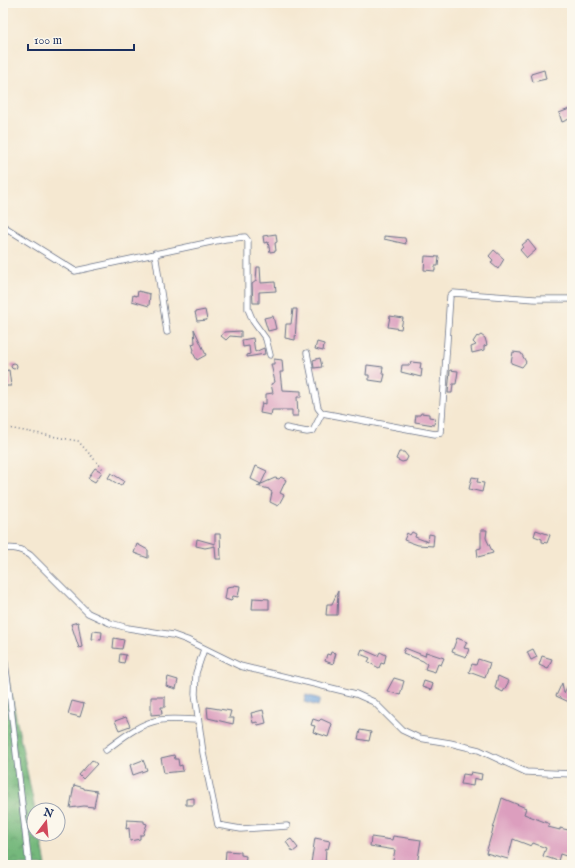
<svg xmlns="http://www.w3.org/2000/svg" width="575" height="868" font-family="'IM FELL English',serif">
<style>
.forest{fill:url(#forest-crowns);stroke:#48746d}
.water{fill:url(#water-waves);stroke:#46699c}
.building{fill:#dc9ebe}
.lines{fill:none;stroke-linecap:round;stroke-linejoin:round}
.minor-casing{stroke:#677086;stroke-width:7}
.path{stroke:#677086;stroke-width:1.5;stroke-dasharray:1 3;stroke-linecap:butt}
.minor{stroke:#fff;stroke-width:5.5}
</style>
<defs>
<pattern id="forest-crowns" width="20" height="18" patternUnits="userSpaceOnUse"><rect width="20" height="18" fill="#75b87c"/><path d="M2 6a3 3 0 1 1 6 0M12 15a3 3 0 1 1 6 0" fill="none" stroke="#5f9669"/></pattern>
<pattern id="water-waves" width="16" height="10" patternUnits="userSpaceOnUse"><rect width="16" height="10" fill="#70a3db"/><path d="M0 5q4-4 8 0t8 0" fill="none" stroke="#5b85b5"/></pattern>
</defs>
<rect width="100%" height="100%" fill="#fbf7ec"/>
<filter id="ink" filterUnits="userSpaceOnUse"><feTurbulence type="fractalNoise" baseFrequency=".025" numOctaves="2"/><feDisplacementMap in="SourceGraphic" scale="8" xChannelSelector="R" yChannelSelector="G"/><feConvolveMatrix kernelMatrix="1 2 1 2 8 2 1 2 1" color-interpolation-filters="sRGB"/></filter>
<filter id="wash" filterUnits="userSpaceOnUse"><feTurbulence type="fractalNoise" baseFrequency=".012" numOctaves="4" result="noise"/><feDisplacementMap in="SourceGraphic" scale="16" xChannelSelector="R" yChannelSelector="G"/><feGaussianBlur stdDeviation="0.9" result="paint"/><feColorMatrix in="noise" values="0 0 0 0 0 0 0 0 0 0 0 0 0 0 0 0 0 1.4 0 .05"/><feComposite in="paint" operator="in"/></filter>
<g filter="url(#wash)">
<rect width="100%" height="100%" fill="#f5e8d1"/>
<path class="forest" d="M3,663L5,664L35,810L34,834H40L46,865H3Z"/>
<path class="water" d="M306,695L320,699L318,706L304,702Z"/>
<g id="blocks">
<path class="building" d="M544,70L546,79L533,82L531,74Z
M572,108V118L562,122L559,113Z
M276,234L277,242L275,243L276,251L270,252L268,242L264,243L263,236Z
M384,236L405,238L406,244L384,239Z
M528,240L536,250L527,258L520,250L523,247L522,245Z
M494,250L504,259L498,269L491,263L493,260L489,256Z
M425,256L439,257L438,266H435V271L424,270Z
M257,267H260L261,283L275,282L276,291L259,292V303H253L252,284L256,281Z
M138,291L150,294L149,306L132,301L133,295L137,296Z
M293,309H297L295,340L285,338L286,324H291Z
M205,310L207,320L197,321L195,312Z
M273,316L276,329L268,331L264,318Z
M390,316L403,318L401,329L388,327Z
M194,329L206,355L197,360L192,351L194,350L192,344L195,343Z
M241,331V337L230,336L226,340L221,336L224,332Z
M481,335L485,338L487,345L484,346V350L472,353L471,347L476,345L473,342L477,336L478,337Z
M253,338L255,352L264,348L265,354L247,357V355L250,354L249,346L243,347L242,340Z
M317,342L324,344L323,351L315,349Z
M513,352L521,353L526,362L522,367L511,363Z
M320,358L322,367L314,368L313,360Z
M274,359L282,360L283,372H280L282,390L301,391V397H297L298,416H292V410H272L271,415L260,413L262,403L266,404V394L273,393L271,384L275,382L271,364H274Z
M411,362L421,363L420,369H422L421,377L401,372L402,365H410Z
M11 366a3 3 0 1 1 6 0a3 3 0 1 1-6 0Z
M367,365L383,367L382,374H385L383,382L369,380V375H366Z
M9,370L11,386H3V371Z
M450,370L458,371L456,384H453L452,393H448Z
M421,413L429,414V417L435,418L434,425L415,422L416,415H420Z
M399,452H404L408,457L406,461L402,462L396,459Z
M256,466L267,471L261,484L251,479Z
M95,468L102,472L95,482L88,478Z
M111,473L124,481L121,486L108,478Z
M281,477L286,480L280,493L284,495L278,506L270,502L272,492L269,490V489L257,486L275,478L279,479Z
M472,477L478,478L477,482L484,483L482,492L469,489Z
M481,530H487L486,538L493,553L478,557L477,549L481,548Z
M536,530L550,535L547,543L542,542V539L534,536Z
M412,532L416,534L415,537L428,542L429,534L434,535L433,546L418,545L404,540L407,533L410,535Z
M215,534H220L221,559H216L215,546L205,548L196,546L197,539L215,544Z
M137,544L148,550V558L134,553Z
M234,585L240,586L238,597L233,596L231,601L225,599L227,587L234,586Z
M338,591L337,615H326L327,604H332Z
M253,598L269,599V609H252Z
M78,622L82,647L79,648L71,624Z
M93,631L102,632L101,640L92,639Z
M114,638L124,640L122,649L113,648Z
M457,638L467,642L464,648L469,649L466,657L452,652Z
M405,648L425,656L426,652L444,658L441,665L438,664L435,672L425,669L427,664L423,661L403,653Z
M362,649L378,656L380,652L386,655L384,664L381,663L379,668L368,662L370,658L360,654Z
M533,649L537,657L531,660L527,652Z
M331,652L336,653L333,664L325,661L327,654L330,655Z
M120,654L126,655L124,663L119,662Z
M542,656L552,659L548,669L539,665Z
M478,659L490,663L485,678L469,672L472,664L476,665Z
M498,676L509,681L503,692L495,688Z
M168,677L178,680L176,689L166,686Z
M572,677V699L570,698L569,702L556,696L562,683L564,693Z
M394,678L404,681L400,695L387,691Z
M424,681L433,684L431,690L422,687Z
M151,697H165V707H161L162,714L151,715Z
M72,701L84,704L80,717L68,714Z
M207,707L231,711L229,718H234L233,724L208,718Z
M263,710L266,723L258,725L257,722L253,723L251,713Z
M126,717L130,726L119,730L115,721Z
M313,719L319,721L321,719L332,724L328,737L313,732L315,726L311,725Z
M360,730L371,732L369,741L358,739Z
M174,755L175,759H178L179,766L182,765L183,771L164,773L161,758Z
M92,760L97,764L83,779L79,775Z
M143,760L147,770L133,775L130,765Z
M471,772L482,774L481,780L474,778L473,786L461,784L463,774L470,775Z
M74,785L84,788V789L97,791L94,807L84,806L70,808Z
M194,798V805H186V799Z
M502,798L526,808L524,814L550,824L548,827L560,830V828L572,831V849L569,857L560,854L558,861L543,856L546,848L533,843L531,846L513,839L508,859L486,853Z
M127,820L144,821V823L147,824L143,835H140V839L130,841L129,828L126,829Z
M393,836L421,840L417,865H392L395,850L370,846L371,837L392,840Z
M315,838L330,841L328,849L326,848L325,864L311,863Z
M291,839L298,848L293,852L286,842Z
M226,851L241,852V855L246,856L245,865L225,864Z"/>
</g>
</g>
<g filter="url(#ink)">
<use href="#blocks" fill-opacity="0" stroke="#677086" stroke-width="1"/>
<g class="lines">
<defs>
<path id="minor" d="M3,226L75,271L225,239L245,237L248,241V309L253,321L266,339L270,355
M155,253L167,332
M307,353L318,408L322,413L435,434L441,433L450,296L453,293L535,299H572
M286,428L307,432L313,431L322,413
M3,549C14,547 21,549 30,555L88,613L110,623L128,628L173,635L187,640L240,666L356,694L374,702L402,730L419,738L450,743L479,750L526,772L572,774
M3,649L9,691L29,865
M204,649L196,673L195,694L203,753L218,825L241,829L287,826
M106,750C122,738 140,723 160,720C172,718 186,720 198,720"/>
</defs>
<use href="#minor" class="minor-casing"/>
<path class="path" d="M3,427L78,441L103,469"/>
<use href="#minor" class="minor"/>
</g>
</g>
<rect width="575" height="868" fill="none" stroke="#fbf7ec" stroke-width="16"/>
<g transform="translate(46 822) rotate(16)"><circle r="19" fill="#fbf7ec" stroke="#a1a7b3"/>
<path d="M0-3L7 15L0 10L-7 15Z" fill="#d1495b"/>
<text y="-6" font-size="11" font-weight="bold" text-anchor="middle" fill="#1b2f5e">N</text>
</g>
<path d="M28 44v6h106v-6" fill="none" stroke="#1b2f5e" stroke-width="2"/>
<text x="34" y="44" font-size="12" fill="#1b2f5e" stroke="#fbf7ec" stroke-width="3" paint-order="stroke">100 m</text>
</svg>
